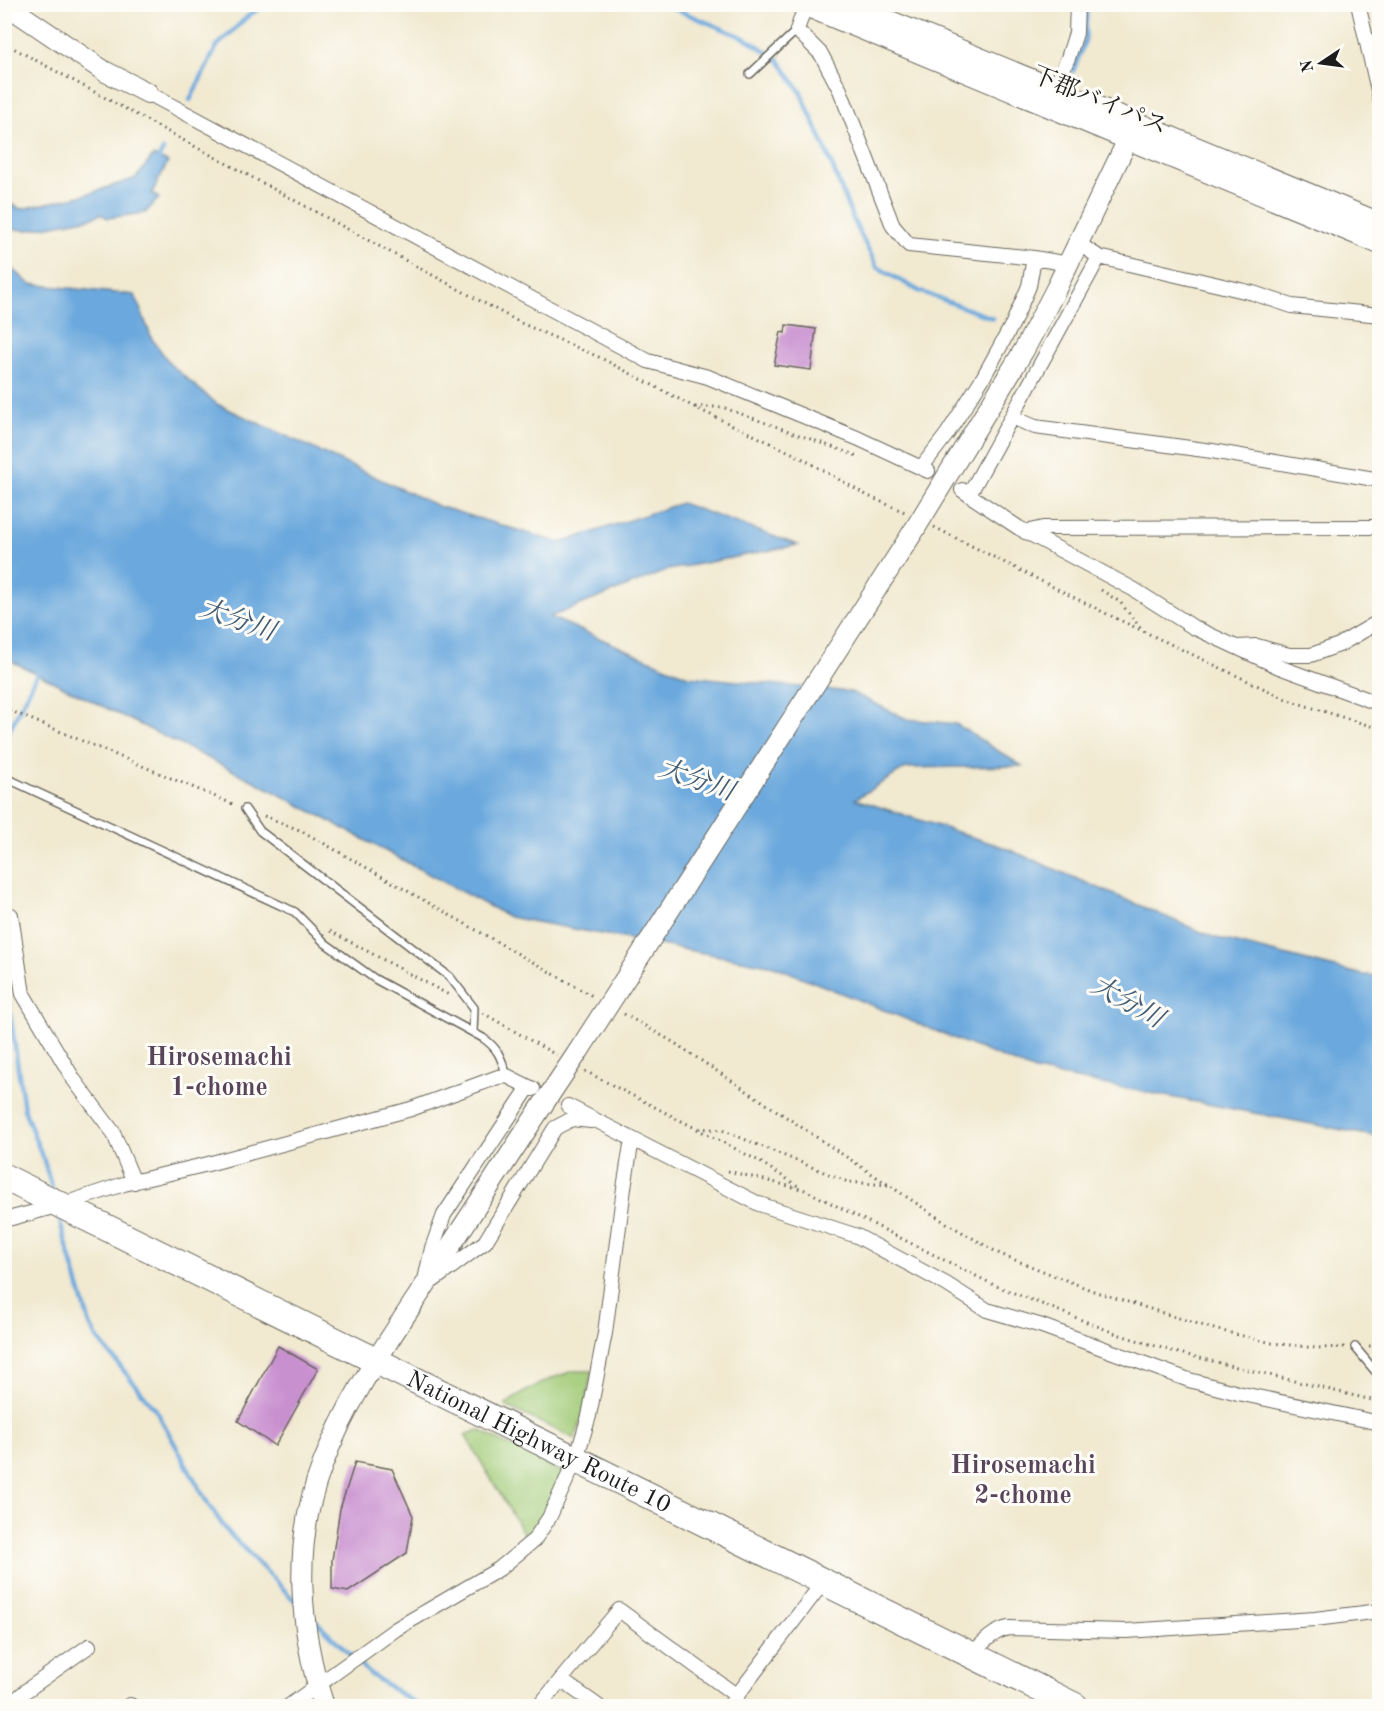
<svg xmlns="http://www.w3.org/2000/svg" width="1384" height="1711" font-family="'Old Standard TT','Noto Serif JP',serif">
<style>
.green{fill:#a0ca76;stroke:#5e7349;stroke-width:1.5}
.water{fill:#6ba8dd;stroke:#44627c;stroke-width:1.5}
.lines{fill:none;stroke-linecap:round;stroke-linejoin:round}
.stream{stroke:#6ba8dd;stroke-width:4.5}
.building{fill:#c990d0}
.lane-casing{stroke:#67645b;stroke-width:10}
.street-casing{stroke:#67645b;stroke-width:16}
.secondary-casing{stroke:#67645b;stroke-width:22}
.highway-casing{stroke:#67645b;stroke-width:28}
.path{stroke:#67645b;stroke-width:3;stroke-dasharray:1.5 4.5;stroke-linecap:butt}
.lane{stroke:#fff;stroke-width:7}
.street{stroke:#fff;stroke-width:14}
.secondary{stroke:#fff;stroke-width:20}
.highway{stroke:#fff;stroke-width:26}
.secondary-bridge-casing{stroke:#67645b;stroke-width:22;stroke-linecap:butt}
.secondary-bridge{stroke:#fff;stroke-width:20}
.labels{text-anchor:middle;stroke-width:6;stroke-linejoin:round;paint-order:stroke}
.street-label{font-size:24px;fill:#1c1c1c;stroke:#fdfcf7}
.water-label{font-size:26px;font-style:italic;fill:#405b73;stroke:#fdfcf7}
.neighbourhood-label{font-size:26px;font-weight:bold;fill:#59455b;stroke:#fdfcf7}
</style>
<rect width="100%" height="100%" fill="#fdfcf7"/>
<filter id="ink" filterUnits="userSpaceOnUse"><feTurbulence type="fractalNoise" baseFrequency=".0167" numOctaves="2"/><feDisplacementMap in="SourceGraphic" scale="12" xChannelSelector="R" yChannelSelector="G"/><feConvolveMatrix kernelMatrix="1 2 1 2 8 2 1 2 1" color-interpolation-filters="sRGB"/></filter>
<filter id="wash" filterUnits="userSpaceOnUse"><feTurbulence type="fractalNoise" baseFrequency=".008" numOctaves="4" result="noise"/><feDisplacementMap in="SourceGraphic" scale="24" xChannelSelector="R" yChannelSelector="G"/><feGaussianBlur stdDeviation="1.35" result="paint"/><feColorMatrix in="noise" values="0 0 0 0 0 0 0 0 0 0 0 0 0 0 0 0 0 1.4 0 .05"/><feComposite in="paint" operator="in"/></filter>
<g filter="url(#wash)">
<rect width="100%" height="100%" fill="#f1e9d0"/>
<path class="green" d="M573,1371H592L584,1412L575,1439L506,1406V1404C527,1389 549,1378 573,1371Z
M479,1430L565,1474V1478L535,1528L526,1538L465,1435Z"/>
<path class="water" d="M153,156L168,162L152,193L159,198L145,213L108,218L100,214L91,218L28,230L5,229V201L21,209L84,195L136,178Z
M4,261L30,284L135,295L152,339L171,365L217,404L438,506L560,543L681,503L798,545L668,570L550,617L688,676L851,692L907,719L956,724L1022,766L906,768L855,799L1003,847L1213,937L1363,975L1379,976V1137L1035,1071L774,966L509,917L262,785L5,658Z"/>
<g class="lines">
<path class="stream" d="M663,4L747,39L778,59L800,91L826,150L852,217L877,267L919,291L992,318
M1073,71L1085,40L1087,4
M190,100L217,46L248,16L266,4
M156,163L163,150
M4,741L37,674
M4,972L24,1109L45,1164L52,1189
M58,1215L90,1325L97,1338L156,1410L208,1504L227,1531L296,1602
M311,1616L370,1674L419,1706"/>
</g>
<g id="blocks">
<path class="building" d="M786,325L816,329L811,370L774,365L781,332L785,333Z
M278,1346L318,1369L275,1446L238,1421Z
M355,1462L392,1469L413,1516L407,1553L348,1592L332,1589V1560L340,1509Z"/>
</g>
</g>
<g filter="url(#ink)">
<use href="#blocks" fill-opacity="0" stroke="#67645b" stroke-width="1.5"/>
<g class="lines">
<defs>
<path id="lane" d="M750,74L797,30
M4,777L295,912L325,943L375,979L483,1038C499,1049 501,1058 507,1076
M245,809L260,831L450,977L474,1008L473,1032
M1355,1347L1375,1371L1380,1373"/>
<path id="street" d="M806,4L797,30L821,54L840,90L893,226L909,245L1034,258L1069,264
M1358,4L1380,99
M148,93L648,361L708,377L857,438L928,471
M1051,96L1068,58L1076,33L1077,4
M1099,257L1253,293L1292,306L1380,315
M1012,417L1035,427L1212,451L1380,480
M921,468L947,434L984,376L1013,323L1029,286L1034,258
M962,490L1019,528L1133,589L1193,627L1279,667L1380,704
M969,495L1099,257L1079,244
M1025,532L1043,528L1380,527
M1238,647L1257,646L1289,655H1311L1339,645L1380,621
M11,915L23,994L74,1080L113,1132L134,1182
M568,1106L759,1204L857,1236L946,1284L987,1310L1042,1326L1189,1380L1238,1393L1380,1423
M4,1220L61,1205L124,1184L208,1164L411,1109L498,1077L507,1076L533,1089
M425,1280L432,1248L444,1215L529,1087
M434,1280L485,1242L555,1128L572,1119L591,1121
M971,1655C982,1644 992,1631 1009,1628L1126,1631L1315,1619L1380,1611
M561,1680L598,1706
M8,1706L27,1690L89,1646
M128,1706L130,1705L132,1706
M289,1706L396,1629L499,1569L534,1540L549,1518L576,1459L589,1416L605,1333L624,1188L632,1139
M539,1706L619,1610L737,1696
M729,1706L824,1581"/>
<path id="secondary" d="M5,4L104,71L148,93
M801,4L1380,244
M849,4L1380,223
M913,532L1024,350L1056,289L1133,129
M324,1706C299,1629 292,1543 322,1466C348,1396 393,1335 433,1273C481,1199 529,1125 578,1052"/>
<g id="highway">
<path id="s1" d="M4,1177L1075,1706"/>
</g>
</defs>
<use href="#lane" class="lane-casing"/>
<use href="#street" class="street-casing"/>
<use href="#secondary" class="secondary-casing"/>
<use href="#highway" class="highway-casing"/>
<path class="path" d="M4,43L521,323L601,358L694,407L796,455L868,496L907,513
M695,407H722L860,457
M934,527L1107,614L1288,700L1380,729
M1101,590L1120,602L1143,631
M4,708L235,805
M264,816L302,831L594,997
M330,931L449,995
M483,1013L556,1055
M624,1014L673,1042L943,1221L1000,1254L1096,1292L1214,1329L1272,1343L1316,1348L1345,1347
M585,1071L757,1160L801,1188
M699,1128L722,1130L848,1182L888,1185
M728,1171L805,1190L994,1285L1117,1334L1175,1352L1380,1402
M1369,1346H1380"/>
<use href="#lane" class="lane"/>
<use href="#street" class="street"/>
<use href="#secondary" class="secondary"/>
<use href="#highway" class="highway"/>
<defs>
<path id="secondary-bridge" d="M578,1052L913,532"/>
</defs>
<use href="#secondary-bridge" class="secondary-bridge-casing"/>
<use href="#secondary-bridge" class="secondary-bridge"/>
</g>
</g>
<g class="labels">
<g class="street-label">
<text transform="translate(1100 100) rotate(22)" y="8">下郡バイパス</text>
<text dy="8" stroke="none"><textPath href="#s1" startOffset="597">National Highway Route 10</textPath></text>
</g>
<g class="water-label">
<text transform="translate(238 619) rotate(19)" y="9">大分川</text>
<text transform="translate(697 779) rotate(19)" y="9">大分川</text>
<text transform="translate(1128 1001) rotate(29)" y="9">大分川</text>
</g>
<g class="neighbourhood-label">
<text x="219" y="1065">Hirosemachi<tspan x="219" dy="30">1-chome</tspan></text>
<text x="1023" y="1473">Hirosemachi<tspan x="1023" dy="30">2-chome</tspan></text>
</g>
</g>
<rect width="1384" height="1711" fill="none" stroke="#fdfcf7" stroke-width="24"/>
<g transform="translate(1321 63) rotate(257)" stroke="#fdfcf7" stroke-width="4.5" paint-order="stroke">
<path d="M0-4.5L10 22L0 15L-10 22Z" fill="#1c1c1c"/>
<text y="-9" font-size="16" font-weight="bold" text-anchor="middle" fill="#1c1c1c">N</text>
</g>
</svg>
